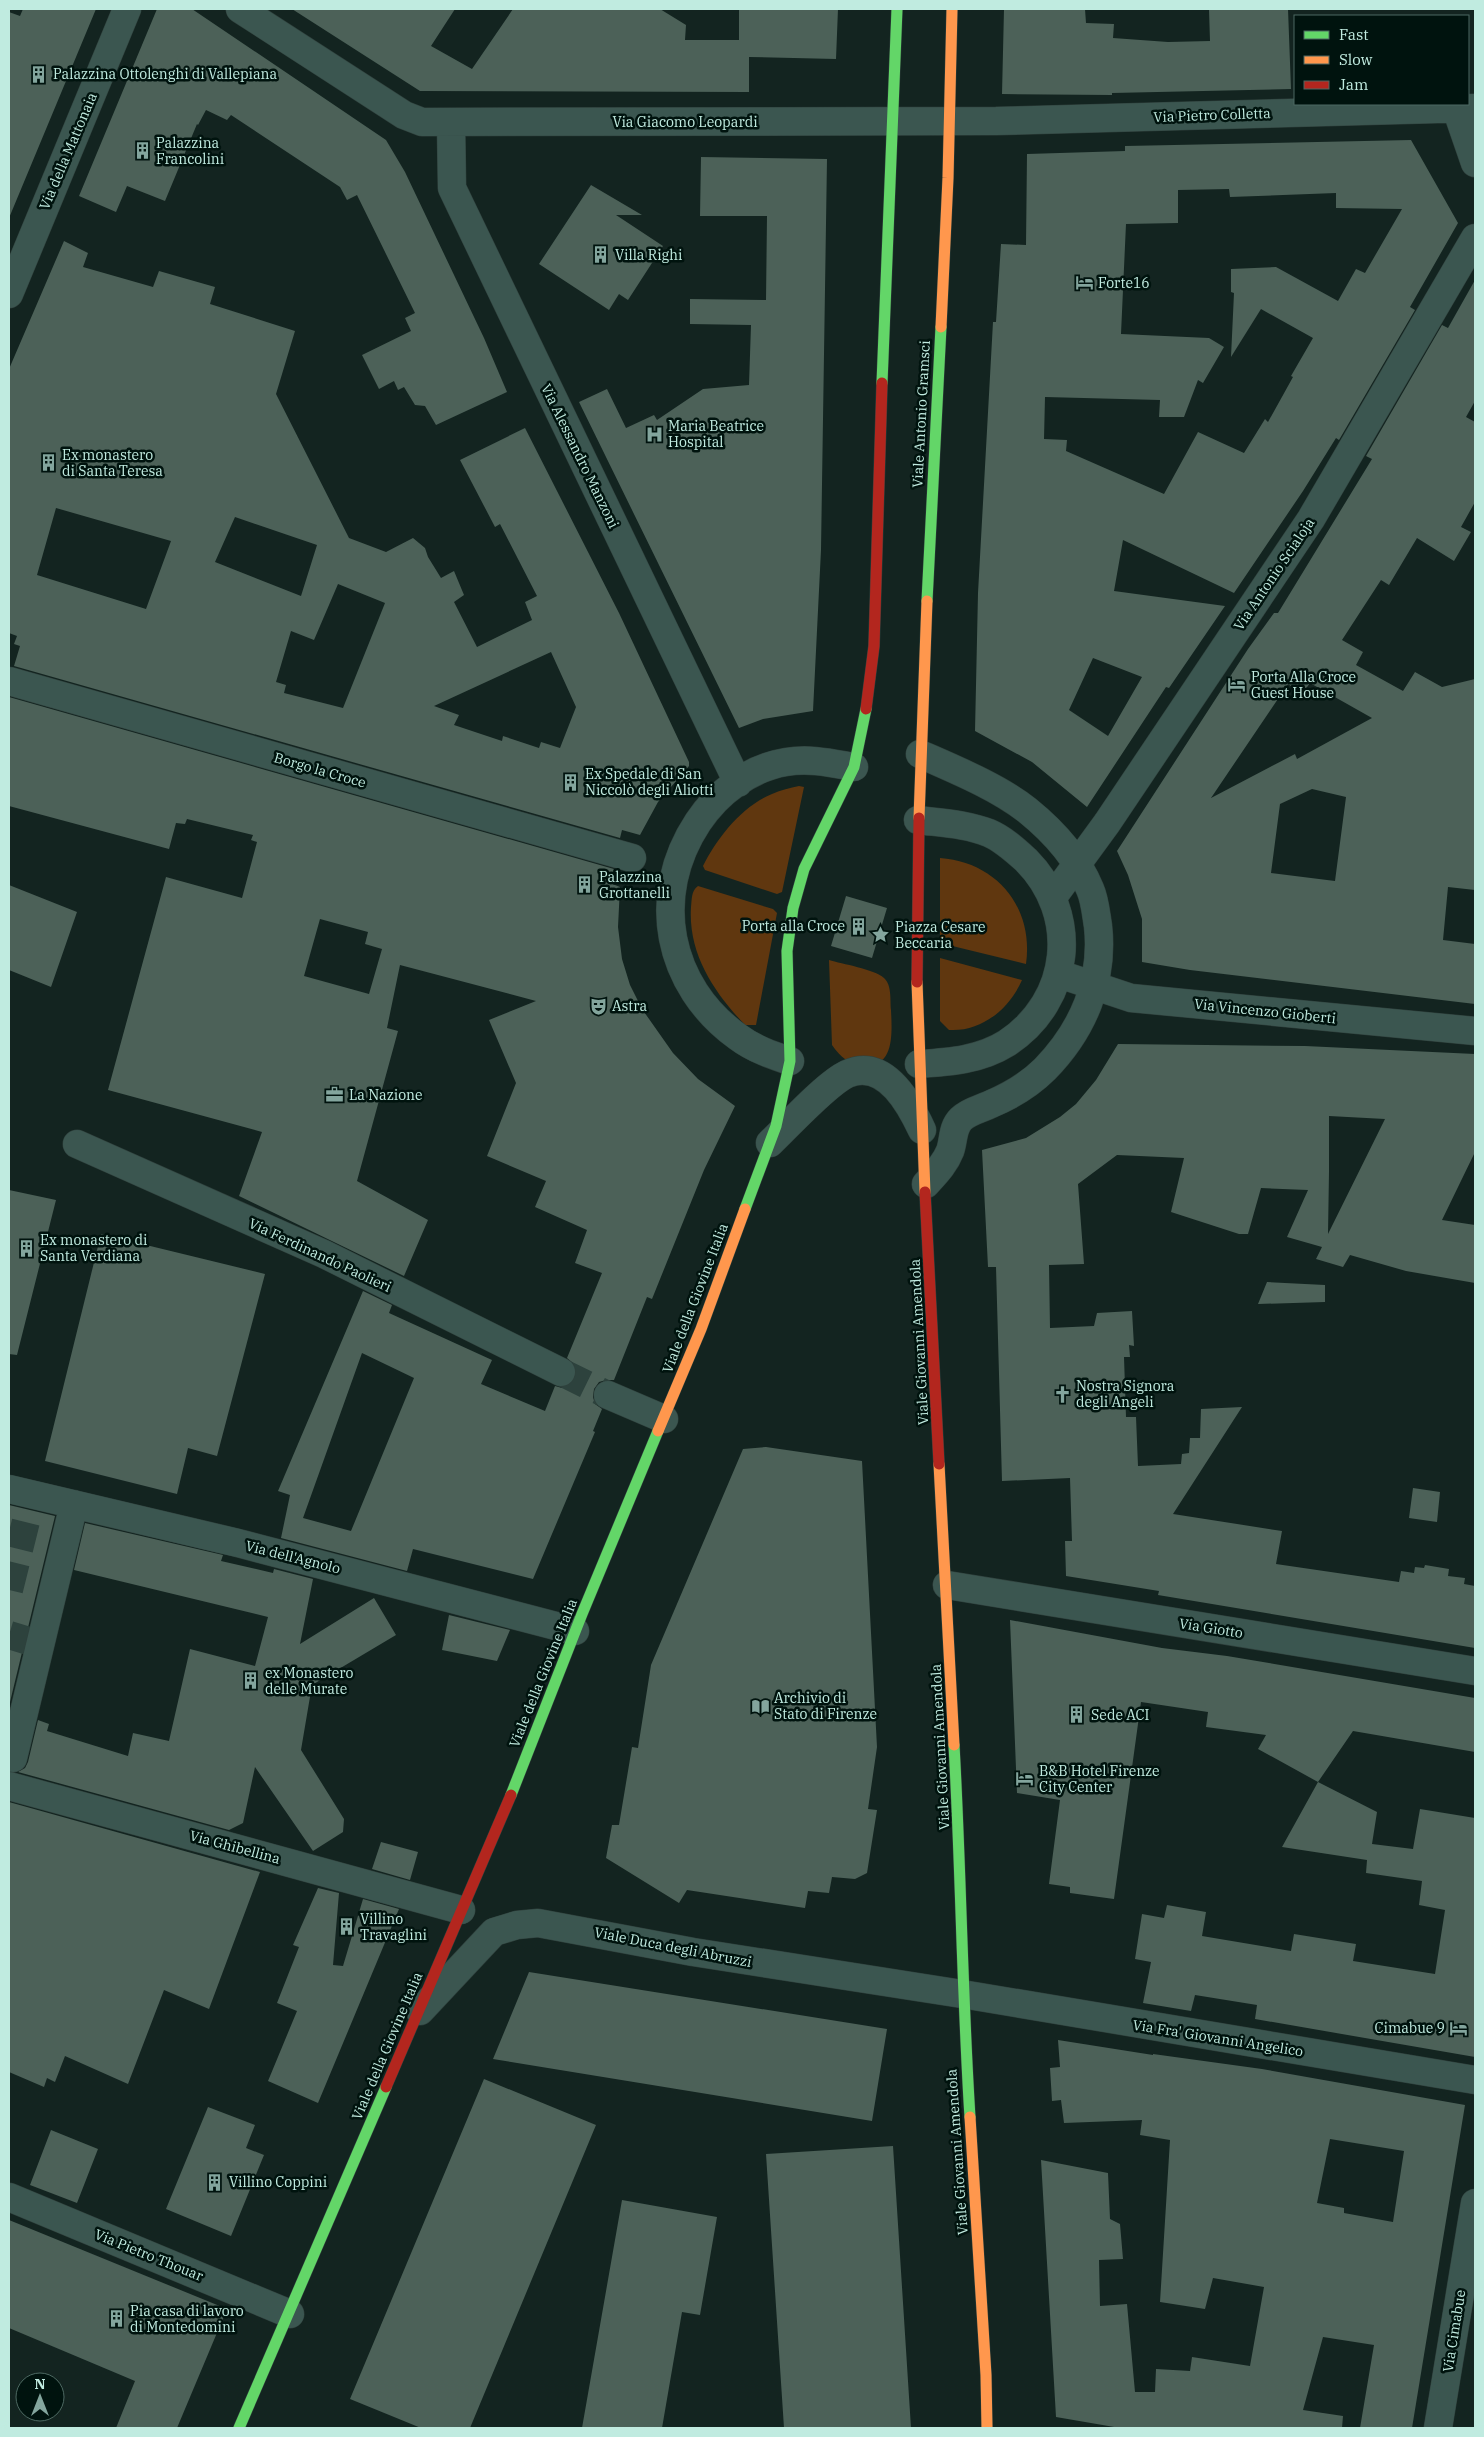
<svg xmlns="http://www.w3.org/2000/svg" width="1484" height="2437" font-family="'IBM Plex Serif',serif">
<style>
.green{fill:#60370f}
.building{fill:#4c6158;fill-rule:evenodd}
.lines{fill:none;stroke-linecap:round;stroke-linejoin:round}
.street-tunnel{stroke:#2d423d;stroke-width:28;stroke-dasharray:28 14;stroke-linecap:butt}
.street-casing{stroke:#30413d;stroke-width:29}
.fast-casing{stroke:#30413d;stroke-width:12}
.slow-casing{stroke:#30413d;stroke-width:12}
.jam-casing{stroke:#30413d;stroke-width:12}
.street{stroke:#3b5650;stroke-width:28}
.fast{stroke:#63d668;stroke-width:11}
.slow{stroke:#ff974d;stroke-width:11}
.jam{stroke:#b3261e;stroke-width:11}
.labels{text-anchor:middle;stroke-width:5;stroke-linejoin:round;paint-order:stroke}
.poi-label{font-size:14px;fill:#c0ebe0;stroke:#00130e;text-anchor:start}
.street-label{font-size:14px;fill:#c0ebe0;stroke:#00130e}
</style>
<rect width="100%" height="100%" fill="#132420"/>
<path class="green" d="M799,786L804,787L782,892L777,894L705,870L703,866C717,838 742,806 772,794C781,790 790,788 799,786Z
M940,858C997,862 1034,908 1026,964L940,943Z
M698,886L773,909L777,913L756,1025H745C714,992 688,954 691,907C692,899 691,891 698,886Z
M940,958L1022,980C1010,1008 982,1032 949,1030L940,1021Z
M829,960C842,964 874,969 884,978C892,985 890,1000 891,1010C892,1032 895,1069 863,1065C848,1063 841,1058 832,1045Z"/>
<path class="building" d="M23,9H96L9,218V12L20,16Z
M157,9H192L386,140L405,172L484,338L507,392L436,425L425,406L415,405L404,387L398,390L394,381L379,389L362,355L411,331L405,318L415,313L357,195L347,200L340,187L231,115L227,120L206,110L198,125L197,124L165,201L127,186L116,212L79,196Z
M292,9H455L431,46L472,69L513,9H660L686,25L685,40H739V9H838L836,59L749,57V92L420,91Z
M1004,9H1085L1086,23L1114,24L1113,38L1168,42L1210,41L1209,9H1288L1291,89L1112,93V95L1002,94Z
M1411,140L1458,223L1410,307L1415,310L1339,440L1336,438L1303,491L1234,593L1123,540L1114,591L1225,606L1169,688L1166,687L1087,807L1032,762L975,731L978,593L993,322H996L1001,244L1026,245L1027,154L1125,151V146ZM1229,189L1230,197L1336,193V208L1402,209L1365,273L1356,269L1338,301L1276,267L1231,269V292L1234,293L1231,357L1261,309L1313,338L1291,376L1293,377L1268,422L1265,419L1244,453L1198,432L1164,494L1066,451L1067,440L1044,439L1045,397L1160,400L1159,417H1184L1198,380L1203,383L1224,347L1209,338L1121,334L1126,224L1178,223V190ZM1093,658L1142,677L1108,736L1069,710Z
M701,157L827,159L821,550L813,711L763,719L739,728L579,402L607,389L626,428L654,415L657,420L703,389L749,385L751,325L690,324V299L766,300L767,216H700Z
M591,185L642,215H616L663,246L628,300L619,294L609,310L539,264Z
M64,241L88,253L83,267L153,287L159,271L215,287L210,304L295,331L276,394L349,538L386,552L413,538L425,548L428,557L441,578L454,571L464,595L454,602L477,647L532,620L525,602L537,596L500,524L495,527L460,460L525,428L619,613L689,762V766L658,802L640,835L622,830L620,838L14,666L20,646L14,644L17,636L9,633V369ZM56,508L171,541L146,609L37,575ZM235,517L317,545L301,596L215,562ZM338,584L385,603L343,708L284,693L286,685L276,682L291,631L314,640ZM551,652L576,707L560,748L541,742L539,748L503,736L502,741L454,725L459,715L434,706Z
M1475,280V401L1466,417L1475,422V502L1461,527L1471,532L1454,561L1417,538L1389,585L1381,580L1342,640L1363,652L1356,665L1403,691L1415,672L1442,687L1475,679V890L1448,887L1443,940L1475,944V1004L1190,970L1142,962V919L1128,875L1117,851L1248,649L1274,613H1278L1372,459L1366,456L1442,325L1448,328ZM1310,683L1372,718L1297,759L1295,754L1211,798L1288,684L1302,694ZM1312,789L1346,797L1335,881L1271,873L1280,804Z
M9,697L614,869L610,883L620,887L618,927L622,959L630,985L642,1009L673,1053L698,1079L735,1106L704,1170L652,1299L647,1297L614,1380H606L599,1382L594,1389L593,1397L595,1404L602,1409L593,1431L595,1432L533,1579L413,1549L407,1571L281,1538L290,1495L278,1491L363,1291L392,1305L389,1313L492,1360L481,1384L545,1411L555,1386L562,1388L569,1385L575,1379L577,1372L574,1364L567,1358L602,1273L575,1263L587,1230L535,1207L546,1181L487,1156L516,1083L489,1020L536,1001L400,965L387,1028L398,1031L357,1181L428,1220L404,1276L239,1196L262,1132L108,1090L166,877L242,898L257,842L251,840L253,835L187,819L185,824L176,823L169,849L9,806ZM320,919L368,932L365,944L382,949L369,994L304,976ZM362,1353L414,1378L351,1531L303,1518Z
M9,885L77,912L51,987L9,970Z
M846,896L887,908L872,958L831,946Z
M1118,1044L1305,1046L1475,1054V1152L1442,1220L1475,1225V1283L1406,1271L1350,1255L1343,1267L1316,1259L1322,1247L1287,1237L1308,1190L1261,1188L1248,1234H1239L1171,1212L1184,1158L1117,1155L1078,1184L1084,1264L1049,1265L1050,1328L1094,1326L1097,1313L1132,1311L1134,1346L1129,1345L1130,1357H1124L1126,1417H1136L1138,1466L1181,1464L1182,1454L1189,1453L1190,1438H1200L1201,1409L1242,1407L1173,1514L1282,1531L1276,1564L1399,1582L1401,1571L1414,1573L1415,1567L1424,1568L1425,1565L1449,1569L1448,1576L1465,1578L1464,1584L1475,1586V1648L1158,1595L1159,1591L1066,1576L1065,1541H1072L1070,1478L1002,1481L996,1267H988L982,1150L1026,1138L1060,1117L1076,1104L1096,1080ZM1329,1116L1385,1119L1328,1234L1329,1172Z
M9,1190L56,1200L17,1355L9,1354Z
M101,1234L265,1274L217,1456L188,1448L177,1494L45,1461Z
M1267,1282L1325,1285V1302L1258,1304Z
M766,1447L862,1461L877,1747L868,1809L877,1810L867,1873L855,1879L832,1877L829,1893L808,1891L805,1908L687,1890L679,1903L606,1858L612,1825H619L632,1747L638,1748L651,1665L743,1449Z
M1413,1488L1440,1492L1437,1522L1409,1518Z
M9,1505L55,1516L10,1702H9Z
M85,1523L223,1555L221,1561L273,1573L274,1569L313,1579L300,1644L374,1598L396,1635L312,1685L301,1750L344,1819L343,1832L313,1851L255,1767L243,1823L229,1830L18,1772L25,1768L28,1762L38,1720L49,1724L47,1731L128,1756L133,1733L169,1741L190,1649L255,1666L268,1617L74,1570Z
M449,1615L510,1630L497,1661L442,1650Z
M1010,1620L1162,1648L1227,1656L1475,1698V1752L1353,1731L1318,1782L1258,1749L1266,1735L1206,1727L1208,1712L1141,1702L1114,1899L1070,1893V1887L1049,1884L1060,1800L1017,1793Z
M1318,1782L1377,1812L1372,1844L1413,1849L1420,1809L1475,1818V2057L1255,2019L1257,2005L1195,1995L1191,2011L1143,2003L1151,1962L1135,1959L1142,1914L1164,1918L1167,1905L1206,1912L1202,1936L1291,1951L1294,1934L1356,1944L1353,1961L1435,1974L1445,1910L1419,1905L1422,1881L1366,1873L1367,1860L1282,1847Z
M9,1802L260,1872L209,2009L164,1990L128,2084L65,2056L55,2082L47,2078L44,2087L9,2072Z
M381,1842L418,1852L410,1880L372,1869Z
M318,1888L339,1893L333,1965L343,1966L363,1899L399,1909L318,2103L268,2081L297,2011L277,2003L299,1947L293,1945Z
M529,1972L887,2029L872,2121L493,2059Z
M1058,2040L1153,2055V2054L1262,2069L1465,2105L1412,2428H1360L1374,2345L1323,2337L1303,2410L1343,2416L1342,2428H1120L1056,2417L1041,2160L1108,2173L1110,2219L1120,2224L1123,2259L1099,2260L1100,2306L1127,2304L1135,2392H1155L1156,2369L1190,2371L1192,2357L1250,2366L1264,2287L1213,2278L1205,2309L1160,2302L1170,2140L1140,2135L1142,2120L1064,2123L1061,2100L1052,2101L1050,2068L1060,2067ZM1330,2139L1404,2151L1393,2222L1344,2213V2208L1317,2203Z
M484,2079L596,2125L470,2428H421L350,2399Z
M208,2107L255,2125L246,2148L264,2155L231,2236L166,2209Z
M51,2130L98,2149L77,2203L30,2185Z
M893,2146L911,2428H784L766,2154Z
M622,2200L717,2217L700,2315L682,2312L662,2428H582Z
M9,2220L227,2309L177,2428H116L135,2381L9,2328Z"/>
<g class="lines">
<path class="street-tunnel" d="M561,1372L608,1395
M9,1590L29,1509
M9,1635L32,1642"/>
<defs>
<path id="street" d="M240,9L404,115L422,122L996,121L1475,108
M1456,108L1475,163
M451,123L452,188L738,783
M9,294L127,9
M9,681L632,858
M920,754C954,769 998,787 1027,810C1053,831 1077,857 1090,889C1095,900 1096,914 1098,926C1104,981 1083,1030 1045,1069C1030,1084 1010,1096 991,1104C981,1109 969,1111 961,1119C952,1128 954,1140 950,1151C945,1164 935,1174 926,1184
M918,820C942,823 967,824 989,833C1003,839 1015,850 1026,860C1080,914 1072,1000 1007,1043C980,1060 950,1062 919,1064
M1053,897L1107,823L1311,519L1475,238
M1059,974L1131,998L1475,1031
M790,1061C772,1055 754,1049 738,1037C667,986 649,896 698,822C718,792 750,768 786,762C810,758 831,763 854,767
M770,1143C789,1125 826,1084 847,1074C885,1057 910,1104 922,1130
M77,1144L324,1254L561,1372
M608,1395L664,1419
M9,1489L238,1543L575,1631
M947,1585L1475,1671
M13,1758L74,1504
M9,1786L461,1910
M420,2011L494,1932L517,1925L538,1923L693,1952L962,1994L1475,2080
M9,2197L290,2314
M1438,2428L1475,2203"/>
<path id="fast" d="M882,383L897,9
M927,601L941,327
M745,1209L776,1126L790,1061L787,951L793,908L804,869L854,767L866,709
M954,1745C961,1869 962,1993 970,2117
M511,1795L582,1614L658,1431
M239,2428L386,2087"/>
<path id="slow" d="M941,327L948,178L952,9
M919,818L927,601
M917,982L925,1192
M658,1431L701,1329L745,1209
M939,1464L954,1745
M970,2117L986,2375L987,2428"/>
<path id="jam" d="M866,709L874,646L882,383
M917,982L919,818
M925,1192L939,1464
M386,2087L511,1795"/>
</defs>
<use href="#street" class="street-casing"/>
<use href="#fast" class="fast-casing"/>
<use href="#slow" class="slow-casing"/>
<use href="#jam" class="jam-casing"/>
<use href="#street" class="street"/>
<use href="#fast" class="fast"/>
<use href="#slow" class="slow"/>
<use href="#jam" class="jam"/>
</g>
<defs>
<symbol id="building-bare" viewBox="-9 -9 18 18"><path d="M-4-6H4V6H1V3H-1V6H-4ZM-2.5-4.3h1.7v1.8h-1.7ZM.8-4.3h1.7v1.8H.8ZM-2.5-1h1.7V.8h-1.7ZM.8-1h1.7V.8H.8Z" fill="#83a59d" stroke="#00130e" stroke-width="2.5" paint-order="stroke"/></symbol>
<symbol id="hotel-bare" viewBox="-9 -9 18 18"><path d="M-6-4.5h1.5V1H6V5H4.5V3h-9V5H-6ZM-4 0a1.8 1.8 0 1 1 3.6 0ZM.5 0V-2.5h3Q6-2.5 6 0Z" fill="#83a59d" stroke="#00130e" stroke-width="2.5" paint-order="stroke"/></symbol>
<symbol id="hospital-bare" viewBox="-9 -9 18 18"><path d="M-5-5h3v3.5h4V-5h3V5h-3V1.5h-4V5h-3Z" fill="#83a59d" stroke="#00130e" stroke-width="2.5" paint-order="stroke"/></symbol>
<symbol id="sight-bare" viewBox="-9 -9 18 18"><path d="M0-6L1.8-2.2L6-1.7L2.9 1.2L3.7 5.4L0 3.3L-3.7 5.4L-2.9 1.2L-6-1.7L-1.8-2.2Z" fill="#83a59d" stroke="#00130e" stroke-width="2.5" paint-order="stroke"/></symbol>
<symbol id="theatre-bare" viewBox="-9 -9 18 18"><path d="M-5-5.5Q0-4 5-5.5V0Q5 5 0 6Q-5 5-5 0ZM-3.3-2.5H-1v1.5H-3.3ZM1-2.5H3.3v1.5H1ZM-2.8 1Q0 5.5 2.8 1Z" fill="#83a59d" stroke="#00130e" stroke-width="2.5" paint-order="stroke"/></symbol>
<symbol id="office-bare" viewBox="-9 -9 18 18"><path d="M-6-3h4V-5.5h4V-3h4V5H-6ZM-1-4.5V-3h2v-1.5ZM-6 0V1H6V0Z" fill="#83a59d" stroke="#00130e" stroke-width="2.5" paint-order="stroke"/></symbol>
<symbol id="church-bare" viewBox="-9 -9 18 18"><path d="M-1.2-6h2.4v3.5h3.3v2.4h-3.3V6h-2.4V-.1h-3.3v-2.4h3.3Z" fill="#83a59d" stroke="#00130e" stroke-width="2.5" paint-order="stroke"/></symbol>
<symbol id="library-bare" viewBox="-9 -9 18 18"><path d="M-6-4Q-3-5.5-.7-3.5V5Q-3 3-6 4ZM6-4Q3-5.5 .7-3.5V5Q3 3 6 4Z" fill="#83a59d" stroke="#00130e" stroke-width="2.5" paint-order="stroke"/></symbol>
</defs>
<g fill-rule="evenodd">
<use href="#building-bare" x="26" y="62" width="25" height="25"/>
<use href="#building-bare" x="130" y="138" width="25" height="25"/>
<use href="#building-bare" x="588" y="242" width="25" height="25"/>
<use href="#hotel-bare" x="1072" y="270" width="25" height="25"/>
<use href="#hospital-bare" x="642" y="422" width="25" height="25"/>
<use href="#building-bare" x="36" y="450" width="25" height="25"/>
<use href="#hotel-bare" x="1224" y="672" width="25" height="25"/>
<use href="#building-bare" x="558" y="770" width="25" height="25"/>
<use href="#building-bare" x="572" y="872" width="25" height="25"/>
<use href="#building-bare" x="846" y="914" width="25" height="25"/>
<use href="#sight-bare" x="868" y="922" width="25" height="25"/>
<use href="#theatre-bare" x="586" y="994" width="25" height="25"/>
<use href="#office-bare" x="322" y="1082" width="25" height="25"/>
<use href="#building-bare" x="14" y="1236" width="25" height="25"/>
<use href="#church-bare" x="1050" y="1382" width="25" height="25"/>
<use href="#building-bare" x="238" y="1668" width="25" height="25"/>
<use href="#library-bare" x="748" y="1694" width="25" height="25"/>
<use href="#building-bare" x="1064" y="1702" width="25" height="25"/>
<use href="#hotel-bare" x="1012" y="1766" width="25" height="25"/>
<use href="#building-bare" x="334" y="1914" width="25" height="25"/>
<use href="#hotel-bare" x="1446" y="2016" width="25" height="25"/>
<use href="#building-bare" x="202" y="2170" width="25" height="25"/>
<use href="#building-bare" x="104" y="2306" width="25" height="25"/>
</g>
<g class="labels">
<g class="poi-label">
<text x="53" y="79">Palazzina Ottolenghi di Vallepiana</text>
<text x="156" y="148">Palazzina<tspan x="156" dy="16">Francolini</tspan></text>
<text x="615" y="260">Villa Righi</text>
<text x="1098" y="288">Forte16</text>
<text x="668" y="431">Maria Beatrice<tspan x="668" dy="16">Hospital</tspan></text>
<text x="62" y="460">Ex monastero<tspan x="62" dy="16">di Santa Teresa</tspan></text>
<text x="1251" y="682">Porta Alla Croce<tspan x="1251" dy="16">Guest House</tspan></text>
<text x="585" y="779">Ex Spedale di San<tspan x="585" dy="16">Niccolò degli Aliotti</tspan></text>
<text x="599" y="882">Palazzina<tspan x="599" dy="16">Grottanelli</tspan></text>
<text x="845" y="931" text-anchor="end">Porta alla Croce</text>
<text x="895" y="932">Piazza Cesare<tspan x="895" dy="16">Beccaria</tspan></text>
<text x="612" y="1011">Astra</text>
<text x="349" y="1100">La Nazione</text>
<text x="40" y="1245">Ex monastero di<tspan x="40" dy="16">Santa Verdiana</tspan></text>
<text x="1076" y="1391">Nostra Signora<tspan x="1076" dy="16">degli Angeli</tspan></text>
<text x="265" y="1678">ex Monastero<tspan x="265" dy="16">delle Murate</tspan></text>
<text x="774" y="1703">Archivio di<tspan x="774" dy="16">Stato di Firenze</tspan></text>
<text x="1091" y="1720">Sede ACI</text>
<text x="1039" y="1776">B&amp;B Hotel Firenze<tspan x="1039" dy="16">City Center</tspan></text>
<text x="360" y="1924">Villino<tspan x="360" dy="16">Travaglini</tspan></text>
<text x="1445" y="2033" text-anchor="end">Cimabue 9</text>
<text x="229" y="2187">Villino Coppini</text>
<text x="130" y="2316">Pia casa di lavoro<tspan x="130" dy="16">di Montedomini</tspan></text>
</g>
<g class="street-label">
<text transform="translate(1212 115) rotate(-2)" y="5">Via Pietro Colletta</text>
<text x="685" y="127">Via Giacomo Leopardi</text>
<text transform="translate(68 151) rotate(-67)" y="5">Via della Mattonaia</text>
<text transform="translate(921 414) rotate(-87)" y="5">Viale Antonio Gramsci</text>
<text transform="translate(580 456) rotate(64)" y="5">Via Alessandro Manzoni</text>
<text transform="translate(1274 574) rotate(-56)" y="5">Via Antonio Scialoja</text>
<text transform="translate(320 770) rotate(16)" y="5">Borgo la Croce</text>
<text transform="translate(1265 1011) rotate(6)" y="5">Via Vincenzo Gioberti</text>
<text transform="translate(320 1255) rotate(25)" y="5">Via Ferdinando Paolieri</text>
<text transform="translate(695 1298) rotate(-69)" y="5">Viale della Giovine Italia</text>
<text transform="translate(919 1342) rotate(-93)" y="5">Viale Giovanni Amendola</text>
<text transform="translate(293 1557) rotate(14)" y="5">Via dell'Agnolo</text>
<text transform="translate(1211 1628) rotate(9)" y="5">Via Giotto</text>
<text transform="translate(543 1673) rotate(-68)" y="5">Viale della Giovine Italia</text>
<text transform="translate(940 1747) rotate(-93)" y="5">Viale Giovanni Amendola</text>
<text transform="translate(235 1847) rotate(15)" y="5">Via Ghibellina</text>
<text transform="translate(673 1947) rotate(11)" y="5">Viale Duca degli Abruzzi</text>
<text transform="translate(1218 2038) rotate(9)" y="5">Via Fra' Giovanni Angelico</text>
<text transform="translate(387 2046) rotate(-67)" y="5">Viale della Giovine Italia</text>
<text transform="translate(957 2152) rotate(-94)" y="5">Viale Giovanni Amendola</text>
<text transform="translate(149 2255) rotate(22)" y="5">Via Pietro Thouar</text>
<text transform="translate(1454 2331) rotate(-81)" y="5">Via Cimabue</text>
</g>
</g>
<rect width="1484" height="2437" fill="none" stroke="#c0ebe0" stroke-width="20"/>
<rect x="1294" y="15" width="175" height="90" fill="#00130e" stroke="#4d6962"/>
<rect x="1304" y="31" width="25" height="8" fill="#63d668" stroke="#4d6962"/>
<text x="1339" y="40" font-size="15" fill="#c0ebe0">Fast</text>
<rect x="1304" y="56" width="25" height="8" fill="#ff974d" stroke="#4d6962"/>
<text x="1339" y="65" font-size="15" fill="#c0ebe0">Slow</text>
<rect x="1304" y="81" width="25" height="8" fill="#b3261e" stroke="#4d6962"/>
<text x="1339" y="90" font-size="15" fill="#c0ebe0">Jam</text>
<g transform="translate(40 2397)"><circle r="24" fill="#00130e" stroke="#4d6962"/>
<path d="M0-4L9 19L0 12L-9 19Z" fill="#83a59d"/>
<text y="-8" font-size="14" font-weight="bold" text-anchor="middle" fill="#c0ebe0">N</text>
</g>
</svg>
